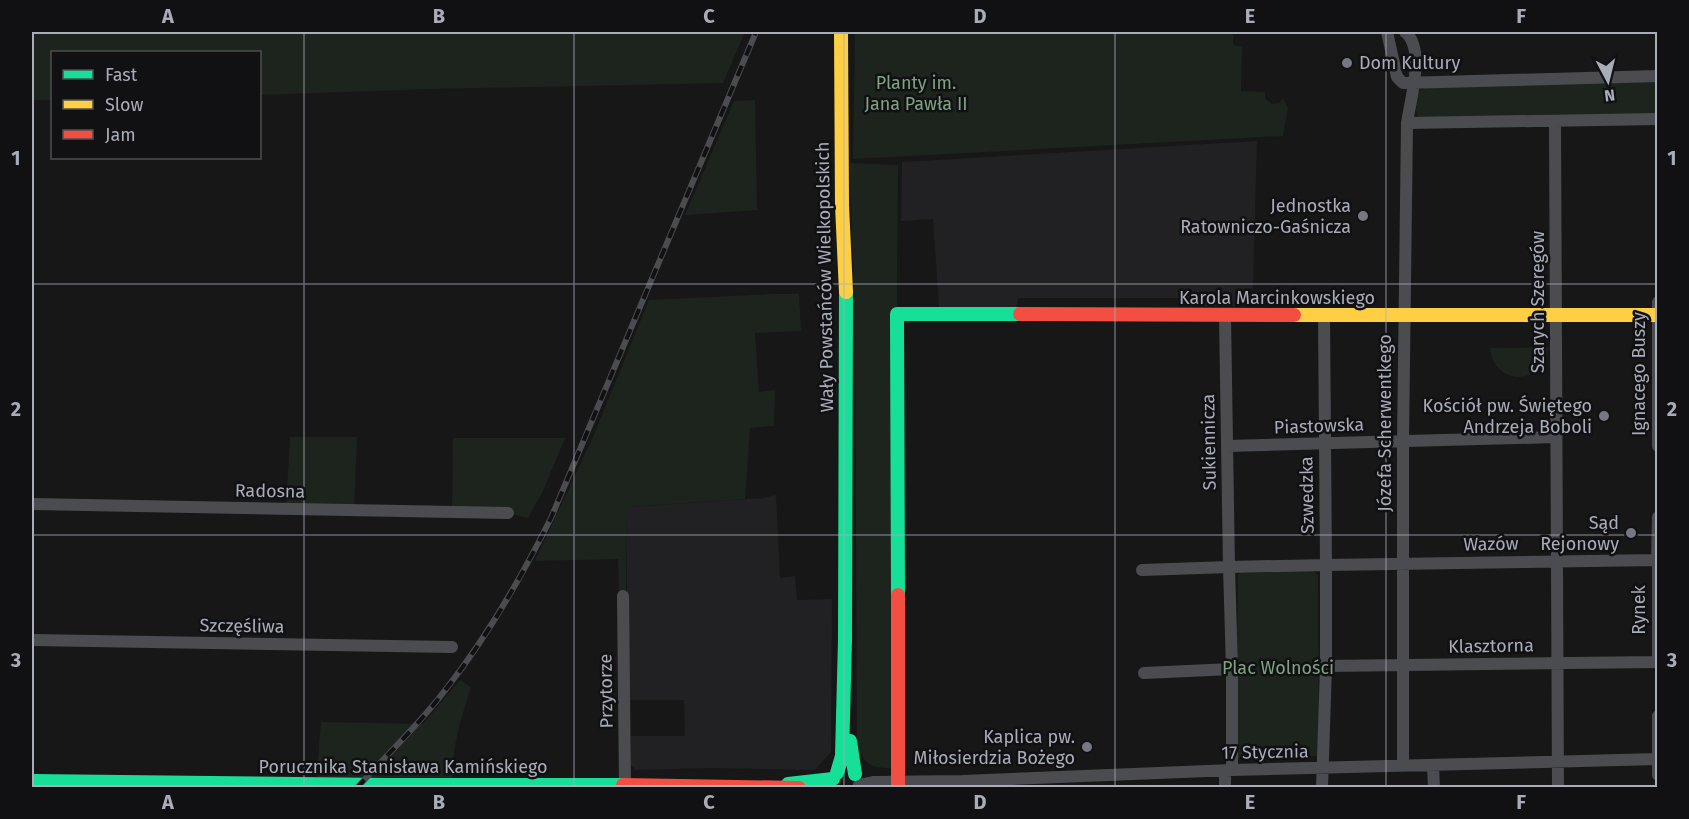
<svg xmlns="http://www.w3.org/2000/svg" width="1689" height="819" font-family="'Fira Sans',sans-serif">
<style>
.built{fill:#212123}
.green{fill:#1d241e}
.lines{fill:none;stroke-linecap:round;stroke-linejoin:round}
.street{stroke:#4b4c50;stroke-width:12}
.fast{stroke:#16e098;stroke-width:14}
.slow{stroke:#ffcf43;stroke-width:14}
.jam{stroke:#f24e42;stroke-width:14}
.rail-casing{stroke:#4b4c4f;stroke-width:6}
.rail{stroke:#111113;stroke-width:4;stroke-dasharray:11;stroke-linecap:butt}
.grid{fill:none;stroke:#a8adb8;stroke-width:1.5;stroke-opacity:0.55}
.poi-dot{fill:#757880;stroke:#111113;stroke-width:2}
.labels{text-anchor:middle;stroke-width:5;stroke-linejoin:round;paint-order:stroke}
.poi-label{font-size:18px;fill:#a8adb8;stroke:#111113;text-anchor:end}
.park-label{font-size:18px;fill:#7fa381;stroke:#111113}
.street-label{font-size:18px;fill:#a8adb8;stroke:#111113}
.neatline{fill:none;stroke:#a8adb8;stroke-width:2}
.grid-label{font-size:20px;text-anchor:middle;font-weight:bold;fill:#a8adb8}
</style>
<rect width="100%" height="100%" fill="#171717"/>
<path class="built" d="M1257,141L1253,288L1239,291V306H1191L1190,298H1018L1016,308L939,307L933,219L901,221L902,162Z
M776,495L780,578L795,576L797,600L832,599L831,752L815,770L710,768L636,770L631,765V736H685L684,700H627V507L763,498Z"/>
<path class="green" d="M32,32H745L723,83L429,89L260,95V52H52V100H32Z
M855,32H1233V45L1242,47L1241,91L1265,92V98L1272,104L1279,103L1283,98L1288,108L1283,136L853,159Z
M1657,81V114L1427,120L1417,116L1416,110L1419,91L1427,87Z
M755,100L757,210L685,215L734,101Z
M850,163L898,165L893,768C878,768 866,768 861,752L857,751L855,321Z
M772,294H799L801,331L755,333L759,392L775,390L774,426L750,428L745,499L627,507L626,596H619L618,559L535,561L593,437L649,300Z
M1548,347C1544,386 1494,387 1490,348Z
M290,437H357L354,510L286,509Z
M453,438H565L543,491L528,518L508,513L452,512Z
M1313,571L1318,575V580L1319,756L1236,758L1238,575L1241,573Z
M460,680L471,687C461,718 450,752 453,785H316L321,722L423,724Z"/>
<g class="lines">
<path class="street" d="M1387,32L1397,77L1403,83L1658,76
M1555,121L1558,788
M1407,123L1658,119
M1658,302V446
M1324,315L1326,565L1657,560L1658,517
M1228,446L1556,437
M32,504L508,513
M1142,570L1229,567L1225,316
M623,596L625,785
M32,640L452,647
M1326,666L1658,662V560
M1144,673L1232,669
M1658,716V775
M1433,765L1434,788
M1403,766V442L1407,123C1410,101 1426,48 1405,32
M1232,770V669L1229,567L1326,565V666L1322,788
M859,785L873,782L963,781L1232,770L1658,759
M1225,788V771"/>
<path class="fast" d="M898,595L897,314H1020
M850,741L855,774
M837,773L842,756L845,640L846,292
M32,781L385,785H623
M788,784L833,779"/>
<path class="slow" d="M841,32L842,205L846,292
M1294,315H1658"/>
<path class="jam" d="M1020,314L1294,315
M898,595V788
M623,785L799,788"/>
<defs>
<path id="rail" d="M357,788C386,755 420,724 446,689C488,636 521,578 551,518L756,32"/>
</defs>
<use href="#rail" class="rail-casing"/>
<use href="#rail" class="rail"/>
</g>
<path class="grid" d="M304,32V788M574,32V788M844,32V788M1115,32V788M1386,32V788M32,284H1658M32,535H1658"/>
<g class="poi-dot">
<circle cx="1347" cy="63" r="6"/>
<circle cx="1363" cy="216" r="6"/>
<circle cx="1604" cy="416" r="6"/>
<circle cx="1631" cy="533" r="6"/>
<circle cx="1087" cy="747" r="6"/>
</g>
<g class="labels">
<g class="poi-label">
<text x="1359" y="69" text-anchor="start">Dom Kultury</text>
<text x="1351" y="212">Jednostka<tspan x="1351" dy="21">Ratowniczo-Gaśnicza</tspan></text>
<text x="1592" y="412">Kościół pw. Świętego<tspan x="1592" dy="21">Andrzeja Boboli</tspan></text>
<text x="1619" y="529">Sąd<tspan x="1619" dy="21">Rejonowy</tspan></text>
<text x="1075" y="743">Kaplica pw.<tspan x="1075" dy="21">Miłosierdzia Bożego</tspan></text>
</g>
<g class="park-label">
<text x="916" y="89">Planty im.<tspan x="916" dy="21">Jana Pawła II</tspan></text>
<text x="1278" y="674">Plac Wolności</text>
</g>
<g class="street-label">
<text transform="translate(825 277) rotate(-91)" y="6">Wały Powstańców Wielkopolskich</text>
<text x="1277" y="304">Karola Marcinkowskiego</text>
<text transform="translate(1538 302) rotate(-90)" y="6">Szarych Szeregów</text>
<text transform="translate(1639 374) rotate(-90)" y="6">Ignacego Buszy</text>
<text transform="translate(1385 423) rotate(-90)" y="6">Józefa Scherwentkego</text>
<text transform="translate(1319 426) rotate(-2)" y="6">Piastowska</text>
<text transform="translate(1209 442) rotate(-91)" y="6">Sukiennicza</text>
<text transform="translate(270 491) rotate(1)" y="6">Radosna</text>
<text transform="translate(1307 495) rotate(-91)" y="6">Szwedzka</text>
<text transform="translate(1491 544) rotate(-1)" y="6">Wazów</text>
<text transform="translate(1639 610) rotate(-90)" y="6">Rynek</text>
<text transform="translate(242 626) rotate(1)" y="6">Szczęśliwa</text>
<text transform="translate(1491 646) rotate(-1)" y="6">Klasztorna</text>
<text transform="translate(606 691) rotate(-91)" y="6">Przytorze</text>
<text transform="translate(1265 752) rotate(-1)" y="6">17 Stycznia</text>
<text x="403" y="773">Porucznika Stanisława Kamińskiego</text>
</g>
</g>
<rect width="1689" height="819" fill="none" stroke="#111113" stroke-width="66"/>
<rect x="51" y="51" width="210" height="108" fill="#111113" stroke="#4d4f55" stroke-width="1.5"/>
<rect x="63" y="70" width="30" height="9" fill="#16e098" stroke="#4d4f55" stroke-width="1.5"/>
<text x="105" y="81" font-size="18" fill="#a8adb8">Fast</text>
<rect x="63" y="100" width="30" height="9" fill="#ffcf43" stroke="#4d4f55" stroke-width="1.5"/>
<text x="105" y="111" font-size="18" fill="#a8adb8">Slow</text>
<rect x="63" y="130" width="30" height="9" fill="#f24e42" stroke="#4d4f55" stroke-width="1.5"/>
<text x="105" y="141" font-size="18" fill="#a8adb8">Jam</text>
<g transform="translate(1608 81) rotate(173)" stroke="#111113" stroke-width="4.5" paint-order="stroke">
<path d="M0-4.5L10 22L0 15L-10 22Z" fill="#a8adb8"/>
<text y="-9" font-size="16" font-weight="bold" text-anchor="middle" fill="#a8adb8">N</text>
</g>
<rect x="33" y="33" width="1623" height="753" class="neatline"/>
<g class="grid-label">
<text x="168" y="23">A</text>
<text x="439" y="23">B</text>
<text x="709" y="23">C</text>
<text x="980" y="23">D</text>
<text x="1250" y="23">E</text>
<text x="1521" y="23">F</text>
<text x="16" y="165">1</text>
<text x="1672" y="165">1</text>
<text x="16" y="416">2</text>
<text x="1672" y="416">2</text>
<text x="16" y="667">3</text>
<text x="1672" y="667">3</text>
<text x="168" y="809">A</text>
<text x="439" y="809">B</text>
<text x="709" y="809">C</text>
<text x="980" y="809">D</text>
<text x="1250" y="809">E</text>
<text x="1521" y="809">F</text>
</g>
</svg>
